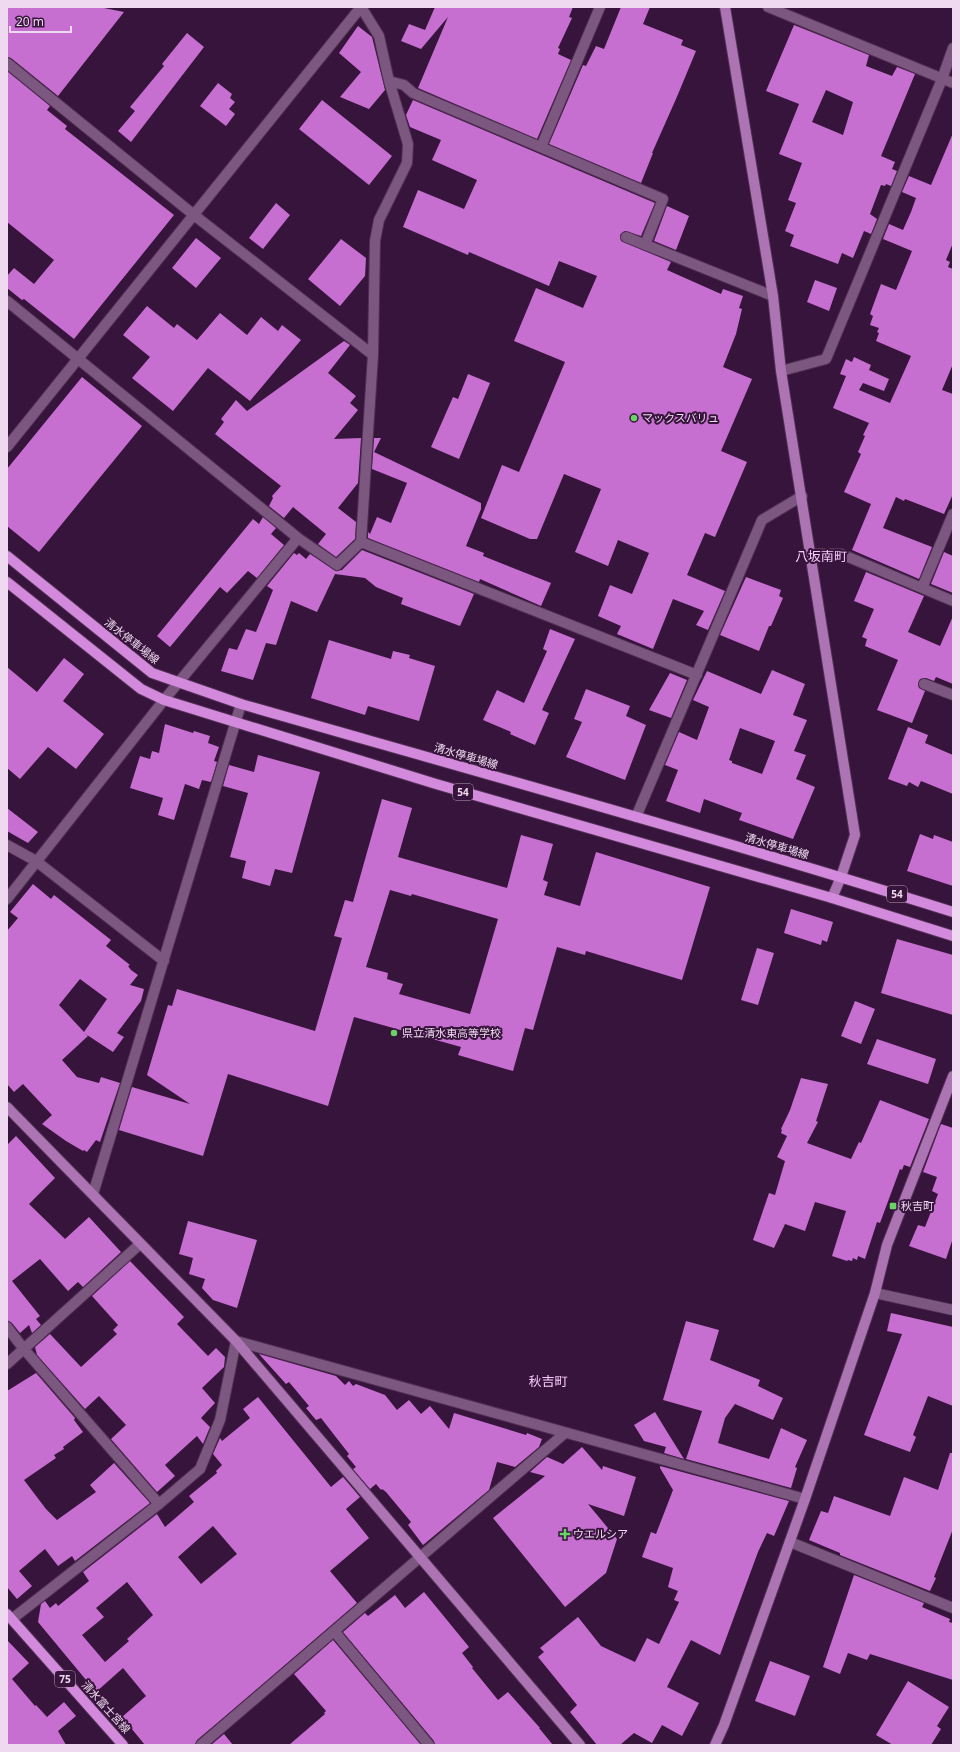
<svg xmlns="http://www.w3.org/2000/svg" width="960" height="1752" font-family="'Noto Sans','Noto Sans JP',sans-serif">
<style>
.building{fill:#c66fd1;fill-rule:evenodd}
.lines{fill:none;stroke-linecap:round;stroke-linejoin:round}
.street-casing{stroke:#513054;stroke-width:12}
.secondary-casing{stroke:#513054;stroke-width:12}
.primary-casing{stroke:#513054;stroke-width:12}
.street{stroke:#7c5880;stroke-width:10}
.secondary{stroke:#ad74b4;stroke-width:10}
.primary{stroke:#d389dc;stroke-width:10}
.poi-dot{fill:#68d465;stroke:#37143b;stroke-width:1.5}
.labels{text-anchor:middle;stroke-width:4;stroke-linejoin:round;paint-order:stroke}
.shield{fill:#37143b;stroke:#b89eba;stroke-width:1}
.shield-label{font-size:10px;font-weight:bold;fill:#efd9f1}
.poi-label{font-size:11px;fill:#efd9f1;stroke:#37143b;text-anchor:start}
.street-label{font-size:11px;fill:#efd9f1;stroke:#37143b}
.quarter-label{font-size:13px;fill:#f8ccfd;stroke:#37143b}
</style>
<rect width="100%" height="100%" fill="#37143b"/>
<path class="building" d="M7,7H99L124,12L58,96L11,58L7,57Z
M435,7H573L569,17L572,18L558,48L560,49L558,54L571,60L537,139L418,88L448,17L421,49L401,41L409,24L425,30Z
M621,7H650L643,24L683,40L681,45L696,51L676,99L652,153H653L641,183L549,144L583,65L586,66L596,46L604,49Z
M794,25L869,55L866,66L892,76L897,67L915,74L881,156L895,162L892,169L897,171L891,186L886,184L885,186L881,185L870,214L877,219L871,234L864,231L853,258L842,253L838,264L790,246L794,235L785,231L796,203L788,200L802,163L779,154L799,104L766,91ZM826,90L853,102L843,135L812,122Z
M358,26L372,37L385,90L369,109L340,97L361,72L339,53Z
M187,33L204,47L131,142L118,131L135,111L130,107L164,66L162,64Z
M7,71L50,106L47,110L67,126L65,129L174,215L74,339L24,299L22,300L7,288V276L14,268L34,284L54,260L7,222Z
M218,83L232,94L230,98L235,102L229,109L235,114L226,126L200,106Z
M322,100L392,156L369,185L299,129Z
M413,100L655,203L641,236L625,231L620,235L621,241L671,262L667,270L721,294L723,289L743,296L739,308L742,309L736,334L723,367L752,379L721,451L747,462L715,537L705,533L687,575L725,591L708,630L696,625L704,611L673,599L653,649L617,634L621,626L598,616L610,585L632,594L649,553L618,540L608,566L575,552L601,489L564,474L537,539H530L481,518L502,465L519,472L565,362L514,341L536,288L583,308L597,276L559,261L549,286L469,252L468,255L403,227L418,190L464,209L477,180L432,160L441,140L410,127L406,115Z
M953,133V243L946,260L950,262L948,267L953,269V364L942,390L953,394V494L944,514L905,499L904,501L896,497L883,528L932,547L919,579L852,550L871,504L844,492L861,454L858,452L865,436L863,435L869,423L833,408L846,376L840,374L846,359L852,362L854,357L871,365L869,370L889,379L884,391L863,383L859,390L890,403L911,356L876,341L879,333L877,332L879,328L870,325L873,316L870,314L881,284L896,290L912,251L883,239L889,224L903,230L911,212L916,198L902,192L909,176L931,185Z
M276,203L290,215L263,249L249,238Z
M667,206L689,216L676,250L654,241Z
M196,238L221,258L196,288L172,268Z
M341,239L366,258L365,276L340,306L308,279Z
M815,280L837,288L829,311L807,302Z
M147,306L174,328L177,324L197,340L220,313L247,335L261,317L278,331L282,325L301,340L250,401L208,368L173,411L132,378L150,357L123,335Z
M344,341L350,345L328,373L356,396L350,403L358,410L334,439L361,438L358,483L338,508L356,522L355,539L336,557L318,544L326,534L293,507L284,518L269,506L273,498L272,496L281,486L215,434L224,422L221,419L236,400L247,411Z
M468,374L490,383L459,459L431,447L453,397L458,399Z
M82,377L142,426L39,552L7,526V469Z
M374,438H381L374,452L481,503V509L466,546L484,553L483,556L551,583L541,606L480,579L479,582L368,538V532L370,534L377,517L391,523L407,483L372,469Z
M263,517L276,528L271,534L284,545L257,578L248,571L227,593L220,587L170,647L157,636L253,519L259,524Z
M362,550L474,594L460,626L401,604L403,598L376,587L365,578L335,574L317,612L291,601L276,645L266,643L253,680L221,671L229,648L237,650L246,629L256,632L273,590L267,586L294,553L297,555L299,553L306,559L310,554L336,571L342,570Z
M944,552L953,556V593L931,584Z
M866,572L924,596L908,632L940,646L953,616V684L936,677L934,681L926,678L920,679L918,685L919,688L925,691L912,723L877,710L898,660L865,646L867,639L862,637L874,609L854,601Z
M746,577L781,590L779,596L783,598L771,626H769L759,651L720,635Z
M550,629L575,639L542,710L549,713L535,745L510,734L511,732L483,720L497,690L524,703L547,651L543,649Z
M329,640L391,659L393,651L410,655L409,658L435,666L419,721L368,706L365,715L311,698Z
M64,658L84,674L63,701L104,734L76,769L48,747L20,779L7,768V667L37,692Z
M772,670L805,684L793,715L807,720L794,751L806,755L796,779L815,787L793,839L739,820L742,813L704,799L700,813L666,801L678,770L665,765L679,732L697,740L709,707L693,700L707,671L761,694ZM740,728L775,741L762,774L732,763V761L729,760Z
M670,673L687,680L671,718L649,710Z
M586,689L630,706L626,716L646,725L625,780L566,757L582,722L574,719Z
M165,724L193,733L194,731L210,736L208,743L219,747L214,761L217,762L211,782L202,780L199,789L185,784L174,820L158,815L163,798L130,788L140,756L150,759L152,751L159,753Z
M908,727L928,735L925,743L953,755V794L921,781L918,787L909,782L907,786L888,779Z
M258,755L320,772L292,873L275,869L270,886L242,878L246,861L230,857L248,793L223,786L229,765L254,772Z
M382,799L412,808L398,857L507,888L521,835L553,844L543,880L548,882L544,895L580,906L596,852L710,887L682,980L586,951L585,955L557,947L533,1030L525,1028L513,1071L458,1055L461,1047L354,1017L328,1106L228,1074L203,1156L119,1130L132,1087L190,1104L147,1075L168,1005L172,1006L177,989L315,1031L342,938L334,936L345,900L353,902ZM390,890L411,896L412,894L498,919L470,1014L399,994L403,984L387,979L388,973L366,967Z
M7,808L38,832L28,843L7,831Z
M920,834L933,839L934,835L953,842V886L907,871Z
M33,884L51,899L54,895L111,940L106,946L130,965L128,966L131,970L138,975L130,985L144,989L141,1001L117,1033L124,1037L113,1052L84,1033L88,1036L62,1060L77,1077L99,1083L101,1077L120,1083L100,1142L96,1140L87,1152L84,1150L83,1151L66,1141L42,1124L52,1115L23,1084L14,1092L7,1084V931L18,918L10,912ZM80,979L107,999L84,1032L59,1005Z
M791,909L833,922L827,942L822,940L821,945L784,933Z
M897,939L953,955V1015L881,993Z
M757,948L774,953L758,1005L741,1000Z
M855,1001L875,1009L861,1044L841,1036Z
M877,1039L936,1059L928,1084L867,1064Z
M801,1078L828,1084L816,1121L818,1122L807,1143L851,1159L859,1142L861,1143L880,1100L929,1119L910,1167L904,1165L902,1170L900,1169L880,1223L877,1222L865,1259L858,1256L857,1260L853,1258L852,1261L848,1260L847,1261L832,1256L846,1211L815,1202L805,1231L785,1224L774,1248L753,1240L769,1193L775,1195L785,1161L777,1157L787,1136L781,1133L782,1130L781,1129L790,1110Z
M941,1124L953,1128V1238L946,1259L909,1246L918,1225L925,1227L938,1194L932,1191L937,1177L923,1172Z
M16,1136L55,1178L29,1204L65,1239L89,1217L121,1252L83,1287L78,1282L68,1291L40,1259L12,1281L40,1316L36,1319L41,1325L32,1333L29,1325L20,1333L12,1323L7,1320V1145Z
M188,1221L257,1240L237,1308L213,1300L202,1288L205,1279L189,1274L193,1258L179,1254Z
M130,1261L184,1317L177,1324L208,1356L216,1348L225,1357L224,1367L202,1388L215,1403L201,1418L210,1427L203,1444L197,1436L165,1465L175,1476L157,1492L111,1439L126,1425L99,1396L85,1409L37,1355L35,1347L50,1334L81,1367L117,1334L113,1330L118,1325L92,1296Z
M891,1313L953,1327V1406L928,1396L913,1435L916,1437L910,1452L864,1435L902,1334L887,1331Z
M686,1321L719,1330L710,1360L760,1380L758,1386L783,1398L773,1420L735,1404L725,1418L718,1443L769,1459L781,1428L807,1440L795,1467L797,1468L791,1488L686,1459L702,1411L663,1400Z
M259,1354L336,1376L345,1385L349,1381L353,1386L356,1384L385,1395L397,1410L409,1400L421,1414L430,1406L449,1429L454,1413L526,1435L527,1433L542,1439L539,1447L515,1467L497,1462L489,1490L423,1545L408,1525L411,1522L386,1492L382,1489L381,1490L376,1484L370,1489L353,1469L356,1467L347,1456L349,1454L321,1418L316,1420L306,1408L309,1406L289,1382L286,1384Z
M36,1373L75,1418L74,1420L83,1432L63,1447L64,1449L54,1455L56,1458L24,1480L46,1509L57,1520L96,1492L90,1485L114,1463L150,1503L75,1561L72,1556L58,1566L45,1549L19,1571L32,1586L17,1599L7,1587V1391Z
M258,1397L331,1487L343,1477L360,1497L346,1509L369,1538L330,1571L357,1603L216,1724L197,1740L195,1745H145L122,1717L146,1696L123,1668L96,1692L38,1622L41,1604L45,1601L50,1608L56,1603L58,1606L89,1581L83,1572L157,1514L165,1527L194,1502L189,1496L217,1473L216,1471L222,1465L213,1454L220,1438L222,1441L250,1418L243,1409ZM213,1526L237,1554L201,1584L178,1557ZM127,1582L153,1615L127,1639L129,1641L105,1662L82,1635L104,1617L96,1608Z
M655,1412L669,1435L684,1459L664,1453L666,1447L644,1441L634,1425Z
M582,1447L602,1470L603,1466L636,1477L624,1516L588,1504L617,1539L606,1573L565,1607L493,1518L545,1476L530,1472L547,1457L563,1464Z
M950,1453H953V1529L934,1577L936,1578L930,1591L840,1555V1553L809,1540L821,1511L828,1513L834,1496L890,1516L904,1477L938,1490Z
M660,1466L789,1501L774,1536L767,1533L758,1552L720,1655L691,1640L667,1687L699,1703L682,1736L662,1725L652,1743L634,1733L620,1745H597L570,1712L577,1705L538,1657L544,1652L540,1648L578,1617L601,1646L635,1662L647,1638L659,1644L679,1602L674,1600L678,1591L668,1587L673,1568L642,1557L651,1532L656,1534L673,1490L660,1468Z
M854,1575L924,1603L922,1607L950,1619L949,1622L953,1623V1680L870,1654L867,1660L848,1653L840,1674L823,1667Z
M424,1592L469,1647L462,1653L473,1667L472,1668L498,1700L508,1692L540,1728H539L553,1745H435L434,1741L343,1632L365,1613L368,1616L395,1595L405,1608Z
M7,1640L29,1663L12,1679L35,1706L36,1705L47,1717L64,1702L76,1716L58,1731L66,1745H7Z
M333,1640L421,1745H289L325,1714L324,1713L326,1711L294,1674Z
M770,1661L810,1676L795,1716L755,1701Z
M908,1681L949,1707L937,1726L941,1729L931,1745H893L876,1735Z
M224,1734L233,1745H211Z"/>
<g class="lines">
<defs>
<path id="street" d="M361,7L379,36L389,81L404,85L413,93L663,199L645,245
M768,7L953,83
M7,63L194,215L373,355L361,542L337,565L298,538
M541,147L600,7
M626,237L773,296
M7,301L298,538L164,700L7,899
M373,355L375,241L379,220L407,163L408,144L389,81
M781,371L826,359L942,79L953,48
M7,447L361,7
M361,542L697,675
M811,554H841L953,601
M922,588L953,514
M924,684L953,695
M636,817L762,520L802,496
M7,845L36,861L164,961
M93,1194L241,704
M875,1293L953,1310
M7,1327L23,1348L159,1504
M7,1364L140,1244
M790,1542L953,1608
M12,1619L159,1504L200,1469L220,1420L236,1341L805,1499
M334,1631L429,1745
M201,1745L565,1433"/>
<path id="secondary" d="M725,7L773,296L781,371L855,835L841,877L832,898
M7,1107L236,1341L580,1745
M715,1745L724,1725L805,1499L875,1293L887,1245L953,1076"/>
<path id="primary" d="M7,556L152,673L241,704C479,772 717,838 953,912
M7,582L141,689L164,700L436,784L832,898L953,936
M7,1614L123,1745"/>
</defs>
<use href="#street" class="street-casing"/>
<use href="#secondary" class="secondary-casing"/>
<use href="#primary" class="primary-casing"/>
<use href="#street" class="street"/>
<use href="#secondary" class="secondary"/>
<use href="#primary" class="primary"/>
</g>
<g class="poi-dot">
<circle cx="634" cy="418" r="4"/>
<circle cx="394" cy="1033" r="4"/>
<rect x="889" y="1202" width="8" height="8" rx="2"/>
<path d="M563 1528h4v4h4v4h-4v4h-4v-4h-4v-4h4z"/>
</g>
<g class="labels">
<g class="shield">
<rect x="453" y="784" width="20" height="16" rx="3"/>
<rect x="887" y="886" width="20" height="16" rx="3"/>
<rect x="55" y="1671" width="20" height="16" rx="3"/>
</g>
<g class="shield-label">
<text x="463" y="796">54</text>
<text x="897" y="898">54</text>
<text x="65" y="1683">75</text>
</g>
<g class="poi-label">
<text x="642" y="422">マックスバリュ</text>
<text x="402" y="1037">県立清水東高等学校</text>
<text x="901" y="1210">秋吉町</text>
<text x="573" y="1538">ウエルシア</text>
</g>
<g class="street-label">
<text transform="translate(132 641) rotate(38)" y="4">清水停車場線</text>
<text transform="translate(466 756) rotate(16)" y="4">清水停車場線</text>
<text transform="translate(777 846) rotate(16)" y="4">清水停車場線</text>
<text transform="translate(106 1707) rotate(48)" y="4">清水富士宮線</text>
</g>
<g class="quarter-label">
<text x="821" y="561">八坂南町</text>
<text x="548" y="1386">秋吉町</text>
</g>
</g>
<rect width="960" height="1752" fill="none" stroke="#efd9f1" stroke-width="16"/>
<path d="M10 26v6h61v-6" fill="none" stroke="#efd9f1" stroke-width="2"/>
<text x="16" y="26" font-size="12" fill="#efd9f1" stroke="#37143b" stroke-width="3" paint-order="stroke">20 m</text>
</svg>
